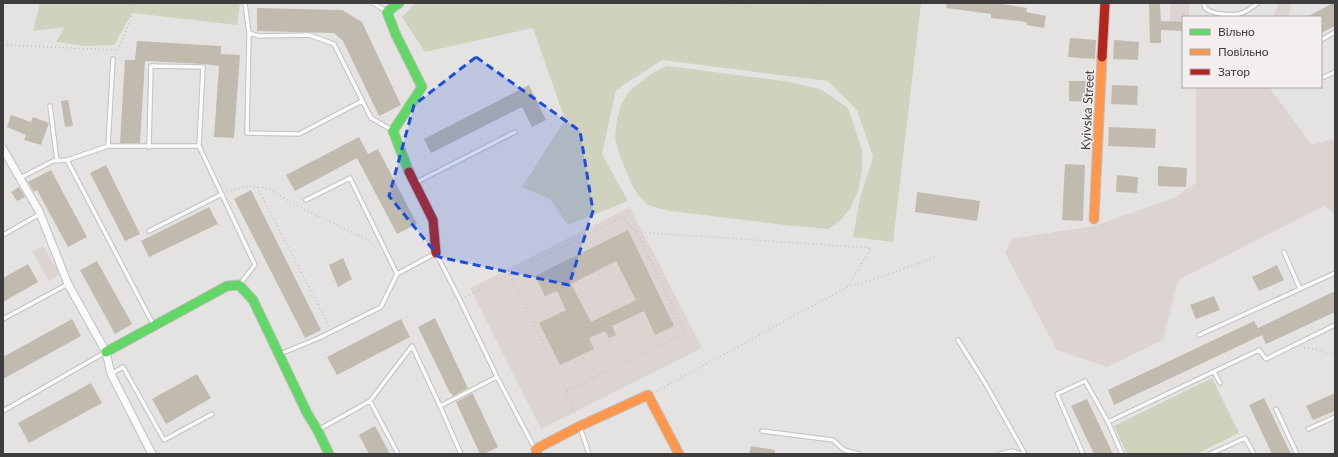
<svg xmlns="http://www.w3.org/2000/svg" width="1338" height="457" font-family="Lato,sans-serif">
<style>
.built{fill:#dbd4d1}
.green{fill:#d1d2bd}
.building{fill:#c1baaf;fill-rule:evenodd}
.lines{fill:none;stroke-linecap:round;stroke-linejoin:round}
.lane-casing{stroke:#c2c0c0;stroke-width:5.5}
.street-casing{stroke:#c2c0c0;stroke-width:9}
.fast-casing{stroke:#c2c0c0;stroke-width:11}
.slow-casing{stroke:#c2c0c0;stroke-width:11}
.jam-casing{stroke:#c2c0c0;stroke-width:11}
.path{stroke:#c4c3c3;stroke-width:1.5;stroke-dasharray:1 3;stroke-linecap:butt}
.lane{stroke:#fbfbfb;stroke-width:3.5}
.street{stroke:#fbfbfb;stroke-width:7}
.fast{stroke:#63d668;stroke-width:9}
.slow{stroke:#ff974d;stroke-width:9}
.jam{stroke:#b3261e;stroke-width:9}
.marked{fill:#1d4ed8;fill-opacity:0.2;stroke:#1d4ed8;stroke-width:3;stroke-dasharray:8 5;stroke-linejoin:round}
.labels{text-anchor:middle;stroke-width:3;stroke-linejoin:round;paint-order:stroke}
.street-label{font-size:13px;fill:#3e3c3c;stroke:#f3efee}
</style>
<rect width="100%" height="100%" fill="#e5e3e2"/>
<path class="built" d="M1170,3H1189V17H1183V22H1170Z
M1279,3H1291L1290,13L1287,17H1273Z
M1196,87H1269L1312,145L1333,139L1335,144V214L1324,206L1178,280L1163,340L1107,367L1057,350L1005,253L1012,239L1094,226L1174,198L1196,183Z
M630,207L702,348L541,429L470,288Z
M43,246L60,274L49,281L32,252Z"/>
<path class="green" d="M40,3H240L237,25L132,13L114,45L86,46L56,42L65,27L33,31Z
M415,3H921L893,242L853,237L860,198L873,157L857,110L828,81L662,60L616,90L602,154L628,201L568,225L550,199L522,187L565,120L533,28L425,52L402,17Z
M668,66L784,81L820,89L834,98L848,108L862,149V170L858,191L851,207L840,221L828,229L794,226L670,211L648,205L638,195L631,183L619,153L615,138L617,119L621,105L629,91L651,74L661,68Z
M1212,378L1239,433L1196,454H1127L1114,426Z"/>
<path class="building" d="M947,3H996L1027,8L1026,12L1046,16L1044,28L1026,25L1027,22L991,18V14L946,8Z
M1149,3H1160L1161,21L1183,22V31L1161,30V43H1150Z
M1333,3H1335V26L1321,33V17H1307Z
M257,8L342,10L362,22L401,105L379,116L343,41L334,33L257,31Z
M1070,38L1096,40L1095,59L1068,57Z
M1114,40L1139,42L1138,60L1113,59Z
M137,41L221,46V54L240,55L234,138L214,137L219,66L203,64L145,61L140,143H120L125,60H135Z
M1069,81H1094L1093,102L1069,101Z
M529,85L546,120L532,127L522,107L431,153L424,139Z
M1112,85L1138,86L1137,105L1111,104Z
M68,100L73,126L65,127L61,101Z
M11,115L31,122L33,117L49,123L41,145L24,140L26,135L7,127Z
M1109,127L1156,129L1155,148L1108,146Z
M359,137L368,154L378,149L417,224L397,234L357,158L295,191L286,175Z
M1065,164L1085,165L1083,221L1062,220Z
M106,165L140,234L125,241L90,173Z
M1158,166L1187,168L1186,187L1158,186Z
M51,170L87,237L68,247L37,190L34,192L28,182Z
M1117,175L1138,177L1137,193L1116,192Z
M19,187L25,197L17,201L11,192Z
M251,190L321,330L305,338L234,199Z
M917,192L980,201L977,221L915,212Z
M209,207L218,224L149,257L141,241Z
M628,230L674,326L655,335L644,311L612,326L616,335L609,338L605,331L589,338L594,349L560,365L539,323L566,310L557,291L545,296L535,276ZM616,261L636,300L591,322L571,284Z
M343,258L352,279L338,287L329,265Z
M97,261L132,324L115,334L80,270Z
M28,264L38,282L3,302V278Z
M1277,265L1284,280L1259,291L1252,277Z
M1335,291V312L1266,344L1262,335L1114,405L1108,390L1254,321L1258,328Z
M1214,296L1220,310L1196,319L1190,305Z
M435,318L468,388L453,396L451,393H450L418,327Z
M72,319L81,336L3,379V357Z
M401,319L410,337L337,375L327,357Z
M197,374L211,398L166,424L152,399Z
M91,383L102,403L29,443L18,423Z
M1335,393V411L1313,420L1306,406Z
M471,394H473L498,447L484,454H480L456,402Z
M1264,398L1291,454H1272L1249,405Z
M1087,399L1113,454H1094L1071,406Z
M375,426L390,454H369L359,435Z
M751,446L775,450V454H749Z"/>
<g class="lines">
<defs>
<path id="lane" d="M245,3L249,33L259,36L309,35L334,44L371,118L392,130
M373,3L386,11
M1204,3L1205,8C1212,14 1229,16 1239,14C1246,12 1253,7 1258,3
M249,33L247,133L299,134L362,101
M1321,40L1335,32
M1324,77L1335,72
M50,106L57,161
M108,146L113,59
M149,147L151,66L203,67L199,146L255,265L240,284
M67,160L153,324
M20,178L53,161L67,160L108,146H199
M415,183L515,132
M306,200L350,178L397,274
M149,231L222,194
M3,235L40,214
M1284,252L1300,289
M3,319L68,284
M1199,335L1335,273
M958,340L985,383L1025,454
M280,354L319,338L381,307L397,274L436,253L460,300L497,377L535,449
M1214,372L1220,383
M111,374L123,367L164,440L212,414
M370,401L412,346L440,406
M1276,409L1297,454
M3,411L104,353
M1108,422L1259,350L1266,359L1335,325
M580,427L589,454
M1308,429L1335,417
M318,430L370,401L398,454
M762,431L833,440L844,450L858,454
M461,454L440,406L497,377
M1000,454L1012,451L1021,454
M1083,454L1057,394L1085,381L1108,422L1122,454
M1210,454L1245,438L1254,454"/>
<path id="street" d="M3,149L39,211L68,284L106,352L111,374L152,454"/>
<path id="fast" d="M399,3L387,12L396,35L422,87L393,131L409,172
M106,352L227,286L239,285L253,300L307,413L318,431L329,454"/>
<path id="slow" d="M1094,219L1102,57
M537,454L536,449L580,426L648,395L679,454"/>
<path id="jam" d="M1102,57L1105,3
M409,172L433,220L436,253"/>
</defs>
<use href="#lane" class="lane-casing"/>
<use href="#street" class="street-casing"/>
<use href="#fast" class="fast-casing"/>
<use href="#slow" class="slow-casing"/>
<use href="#jam" class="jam-casing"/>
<path class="path" d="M714,3L804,15L822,3
M3,45L117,50
M116,54L131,19L134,3
M257,187L329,326
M227,192L248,186L270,189L293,204L370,241L376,248
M637,232L871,248L848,286
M510,275L566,391L576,416
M465,297L622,217L637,232L685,333L566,391
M1304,348L1314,349L1335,355
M657,391L847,287L872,280L936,257
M1118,427L1137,435L1182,447L1220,441"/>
<use href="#lane" class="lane"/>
<use href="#street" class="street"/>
<use href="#fast" class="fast"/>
<use href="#slow" class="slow"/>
<use href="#jam" class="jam"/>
</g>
<path class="marked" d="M476,57L580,131L593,211L569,285L439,257L389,196L414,105Z"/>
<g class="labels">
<g class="street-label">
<text transform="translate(1087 110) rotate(-87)" y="5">Kyivska Street</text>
</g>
</g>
<rect width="1338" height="457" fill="none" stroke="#3e3c3c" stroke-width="8"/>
<rect x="1182" y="16" width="140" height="72" fill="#f3efee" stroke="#aba7a7"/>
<rect x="1190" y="29" width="20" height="6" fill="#63d668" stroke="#aba7a7"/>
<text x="1218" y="36" font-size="12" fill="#3e3c3c">Вільно</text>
<rect x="1190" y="49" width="20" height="6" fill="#ff974d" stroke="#aba7a7"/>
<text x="1218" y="56" font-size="12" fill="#3e3c3c">Повільно</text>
<rect x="1190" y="69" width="20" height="6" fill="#b3261e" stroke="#aba7a7"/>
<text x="1218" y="76" font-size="12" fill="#3e3c3c">Затор</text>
</svg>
